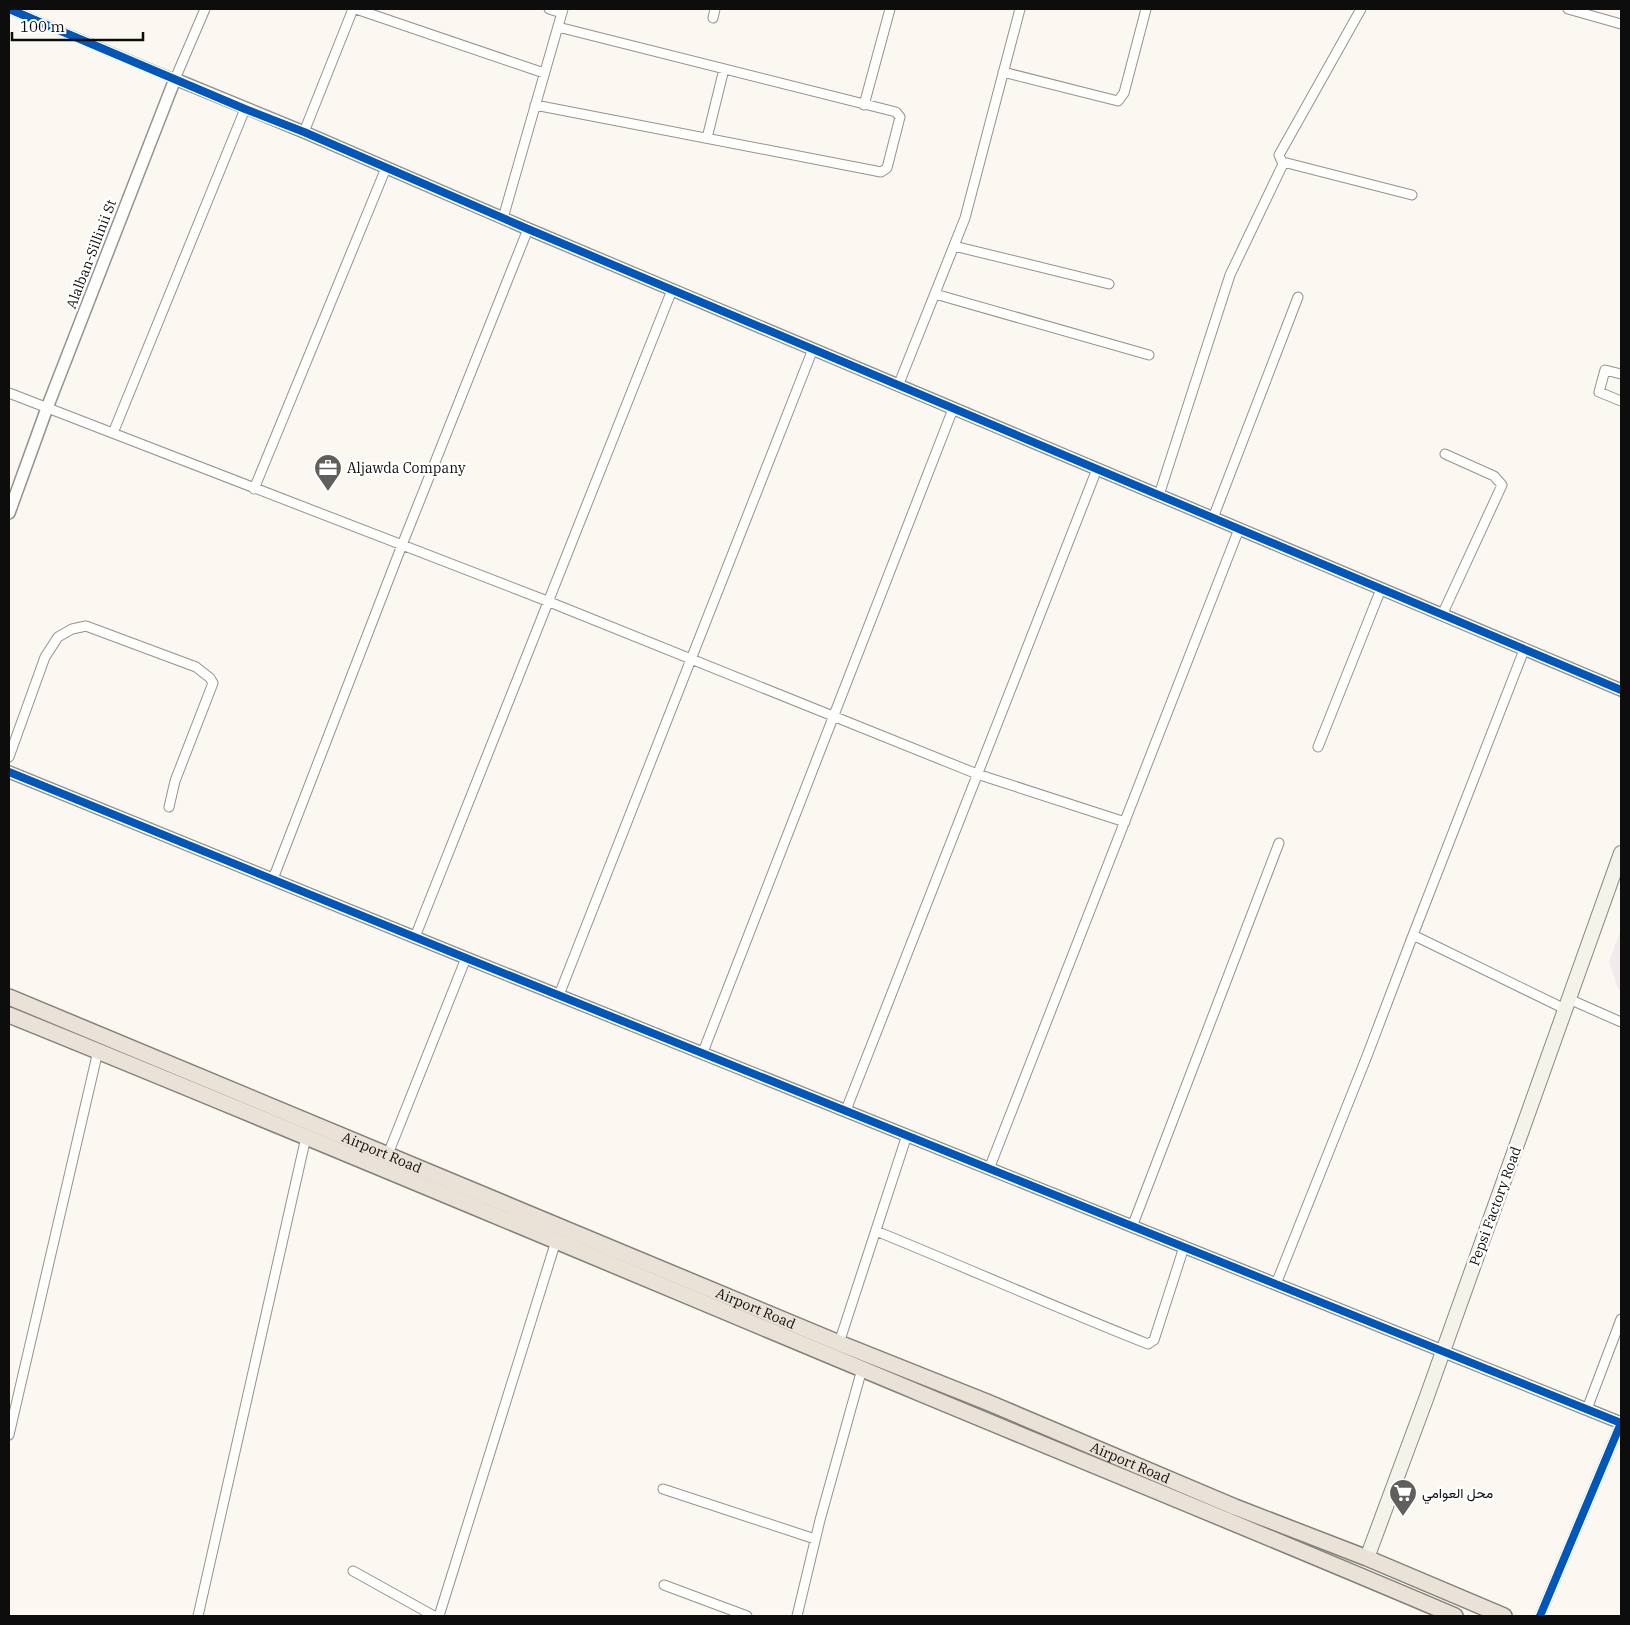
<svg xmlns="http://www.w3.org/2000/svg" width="1630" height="1625" font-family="'IBM Plex Serif',Vazirmatn,serif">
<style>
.industrial{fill:#f1ebee}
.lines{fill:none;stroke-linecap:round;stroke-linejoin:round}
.minor-casing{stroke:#949390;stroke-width:11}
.tertiary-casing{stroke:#949390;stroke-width:14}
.secondary-casing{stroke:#8a8986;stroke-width:16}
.trunk-casing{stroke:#81807d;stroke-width:18}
.minor{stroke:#fefefd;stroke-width:9}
.tertiary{stroke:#fefefd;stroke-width:11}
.secondary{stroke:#f4f3e9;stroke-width:14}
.trunk{stroke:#eae2d7;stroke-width:15}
.cycleway-casing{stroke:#fff;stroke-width:11}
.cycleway{stroke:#0057b8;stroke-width:8}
.labels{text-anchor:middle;stroke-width:5;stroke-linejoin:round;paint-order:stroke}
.street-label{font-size:14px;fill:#0d0d0d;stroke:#fff}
.poi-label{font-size:14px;fill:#0d0d0d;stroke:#fff;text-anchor:start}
</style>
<rect width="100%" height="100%" fill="#faf8f1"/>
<path class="industrial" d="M1621,929V991L1618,989L1609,962Z"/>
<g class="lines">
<defs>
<path id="minor" d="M9,9L175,79L205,9
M356,9L544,73
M549,9L562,13
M1568,9L1621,24
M713,18L715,9
M1003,72L1118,101L1124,93L1146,9
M535,105L881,172L887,168L900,117L896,112L558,27
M864,105L890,9
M304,132L353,9
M707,138L724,69
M1283,164L1279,155L1361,9
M503,218L563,9
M954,246L1109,284
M935,294L1149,355
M1621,374L1605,370L1599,392L1621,401
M898,386L965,218L1020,9
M9,393L547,601L977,774L1125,822
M113,433L245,109
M254,489L386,168
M1159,495L1230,275L1283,164L1287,163L1412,195
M1213,518L1298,297
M1442,615L1502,485L1494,476L1445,454
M1318,747L1381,589
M9,757L45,657L58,637L72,629L86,626L196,667L210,678L213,683L175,781L169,807
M273,879L402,545L528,229
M1413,935L1565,1009
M415,937L672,290
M559,995L813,349
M1569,999L1621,1022
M703,1052L953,409
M846,1110L1097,469
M388,1154L466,958
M989,1169L1239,529
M1132,1227L1279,843
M876,1231C967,1268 1057,1308 1148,1344L1154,1340L1184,1247
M1276,1284L1367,1056L1413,935L1524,650
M839,1343L907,1135
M1587,1409L1621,1319
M9,1435L98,1051
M663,1489L815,1539
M353,1571L434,1616
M664,1585L747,1616
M198,1616L306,1137
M439,1616L556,1241
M797,1616L820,1520L862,1369
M1540,1616L1621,1423"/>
<path id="tertiary" d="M9,513L47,408L175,79L304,132L528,229L1621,690
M9,772L466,958L1621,1423"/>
<path id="secondary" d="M1367,1558L1426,1399L1621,853"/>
<g id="trunk">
<path id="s1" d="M9,997L839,1343L987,1402L1235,1507L1367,1558L1504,1616"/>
<path d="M9,1015C313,1138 615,1266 917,1392C1097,1467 1277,1540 1455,1616"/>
</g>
</defs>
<use href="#minor" class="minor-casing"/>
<use href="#tertiary" class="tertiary-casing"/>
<use href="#secondary" class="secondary-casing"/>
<use href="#trunk" class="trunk-casing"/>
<use href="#minor" class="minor"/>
<use href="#tertiary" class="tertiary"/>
<use href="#secondary" class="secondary"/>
<use href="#trunk" class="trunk"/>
<defs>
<path id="cycleway" d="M9,9L245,109L304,132L528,229L1621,690
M9,772L466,958L1621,1423L1540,1616"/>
</defs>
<use href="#cycleway" class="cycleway-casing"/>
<use href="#cycleway" class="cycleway"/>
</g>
<defs>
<symbol id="office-pin" viewBox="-11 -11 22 30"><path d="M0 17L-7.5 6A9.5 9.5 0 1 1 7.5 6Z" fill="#605f5d" stroke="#fff"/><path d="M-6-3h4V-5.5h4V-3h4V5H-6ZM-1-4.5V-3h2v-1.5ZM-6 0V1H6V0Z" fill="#fff"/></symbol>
<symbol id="supermarket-pin" viewBox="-11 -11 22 30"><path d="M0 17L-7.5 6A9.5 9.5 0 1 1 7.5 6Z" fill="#605f5d" stroke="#fff"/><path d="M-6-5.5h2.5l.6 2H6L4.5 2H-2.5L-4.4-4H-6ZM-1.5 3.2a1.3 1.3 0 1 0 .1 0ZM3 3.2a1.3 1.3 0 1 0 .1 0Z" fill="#fff"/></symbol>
</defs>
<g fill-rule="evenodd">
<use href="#office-pin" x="312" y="452" width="32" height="43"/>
<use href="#supermarket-pin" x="1387" y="1477" width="32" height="43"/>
</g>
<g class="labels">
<g class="street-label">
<text transform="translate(91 254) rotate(-69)" y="5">Alalban-Sillinii St</text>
<text dy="5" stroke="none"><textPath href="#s1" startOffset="404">Airport Road</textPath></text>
<text transform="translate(1495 1206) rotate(-70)" y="5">Pepsi Factory Road</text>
<text dy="5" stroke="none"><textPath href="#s1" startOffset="809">Airport Road</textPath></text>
<text dy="5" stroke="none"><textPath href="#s1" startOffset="1214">Airport Road</textPath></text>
</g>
<g class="poi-label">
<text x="347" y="473">Aljawda Company</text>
<text x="1422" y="1498">محل العوامي</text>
</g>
</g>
<rect width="1630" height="1625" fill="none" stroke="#0d0d0d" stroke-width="20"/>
<path d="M12 32v8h131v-8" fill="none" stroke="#0d0d0d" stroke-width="2.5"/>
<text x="20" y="32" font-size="15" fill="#0d0d0d" stroke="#ffffff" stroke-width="4" paint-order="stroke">100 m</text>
</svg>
